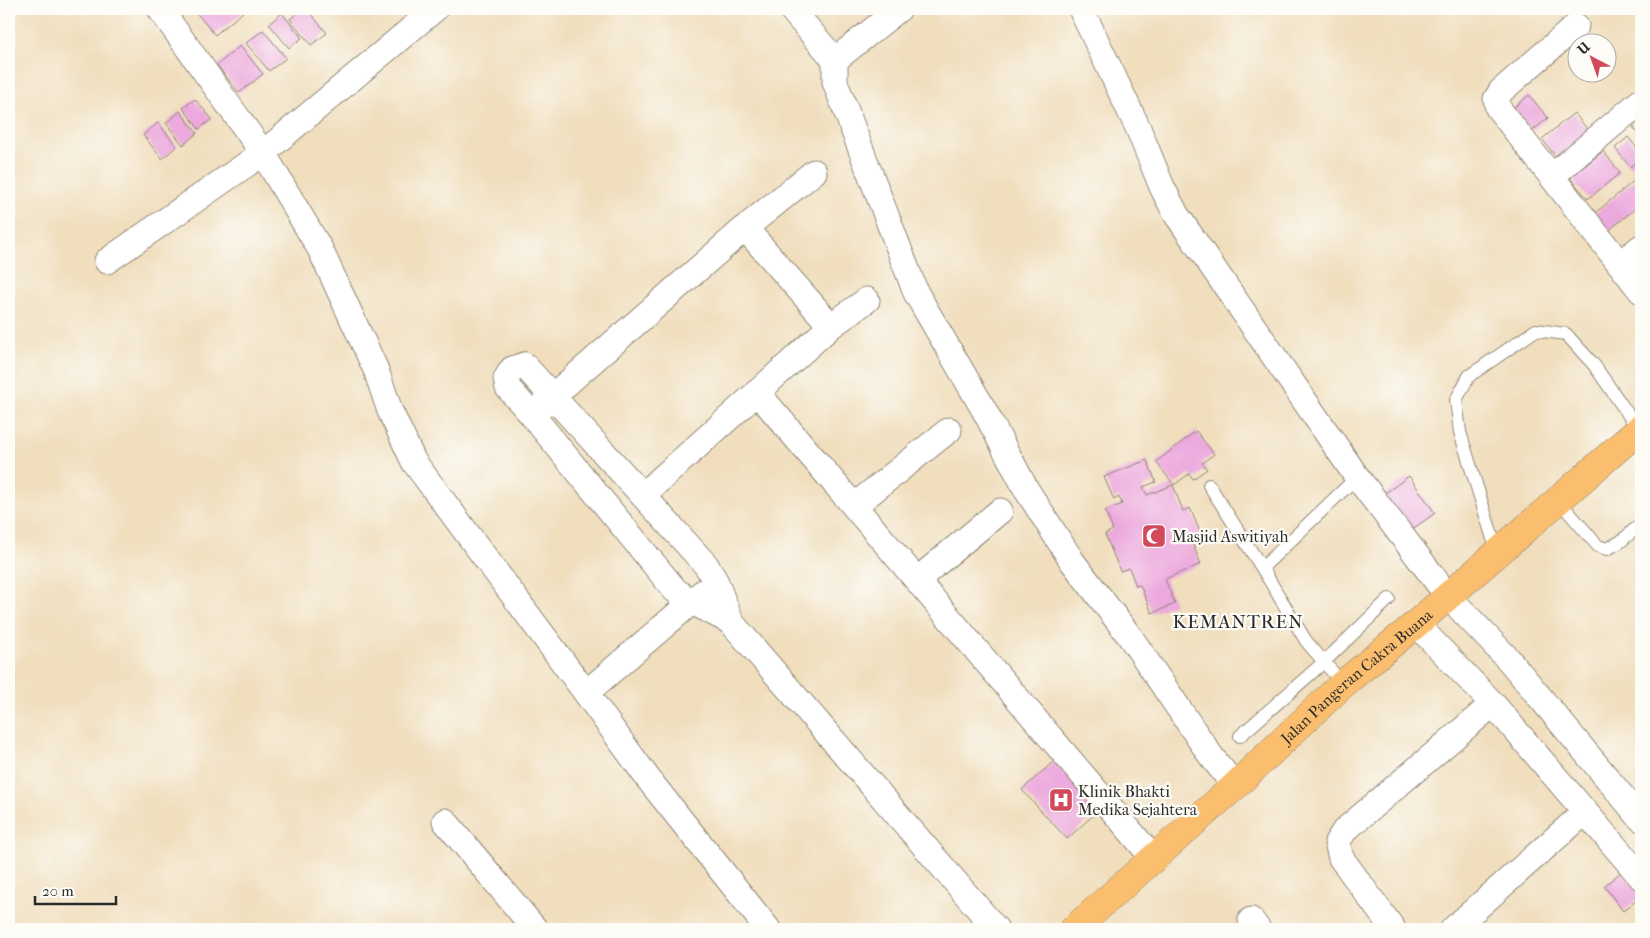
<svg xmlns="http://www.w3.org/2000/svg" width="1650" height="938" font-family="'IM FELL French Canon',serif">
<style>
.building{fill:#eca9dd}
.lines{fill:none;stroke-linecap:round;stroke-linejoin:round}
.service-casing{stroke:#8e8474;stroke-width:14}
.minor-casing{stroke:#8e8474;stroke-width:27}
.primary-casing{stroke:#8e8474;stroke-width:29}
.service{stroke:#fff;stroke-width:12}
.minor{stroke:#fff;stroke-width:25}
.primary{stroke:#fabe6e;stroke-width:28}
.labels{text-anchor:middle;stroke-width:4.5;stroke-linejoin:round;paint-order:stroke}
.poi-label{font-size:16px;fill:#2b2b2b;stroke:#fdfcf7;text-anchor:start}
.street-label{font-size:16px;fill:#2b2b2b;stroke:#fdfcf7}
.quarter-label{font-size:19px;letter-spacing:1px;fill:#2b2b2b;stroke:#fdfcf7}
</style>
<rect width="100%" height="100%" fill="#fdfcf7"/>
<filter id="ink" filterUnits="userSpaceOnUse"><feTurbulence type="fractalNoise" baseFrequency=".02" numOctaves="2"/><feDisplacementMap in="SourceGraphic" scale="10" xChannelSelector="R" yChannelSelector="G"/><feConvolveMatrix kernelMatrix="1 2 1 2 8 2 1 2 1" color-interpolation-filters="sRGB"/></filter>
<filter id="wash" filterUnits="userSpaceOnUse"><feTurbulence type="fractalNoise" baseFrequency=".0096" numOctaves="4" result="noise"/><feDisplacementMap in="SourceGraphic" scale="20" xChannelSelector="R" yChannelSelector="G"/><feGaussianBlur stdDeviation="1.12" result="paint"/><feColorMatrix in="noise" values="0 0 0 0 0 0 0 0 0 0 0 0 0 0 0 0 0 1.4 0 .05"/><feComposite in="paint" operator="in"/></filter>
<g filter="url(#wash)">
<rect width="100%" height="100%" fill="#f0debd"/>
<g id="blocks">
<path class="building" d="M193,9H240L243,12L215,35Z
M303,9H307L327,33L311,45L290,19Z
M282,13L302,38L289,48L269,24Z
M263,30L286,58L269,71L246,43Z
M240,46L263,74L239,93L217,65Z
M1529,95L1548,118L1532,131L1513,108Z
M195,99L212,119L199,129L183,108Z
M180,111L197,133L183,145L166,123Z
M1574,113L1589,131L1557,158L1542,139Z
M1641,120V137L1633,127Z
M158,123L177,146L162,159L143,135Z
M1628,137L1641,153V158L1630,167L1615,148Z
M1603,151L1620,173L1588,199L1570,178Z
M1641,175V204L1608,231L1594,214Z
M1196,431L1214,454L1202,463L1207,469L1193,479L1189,474L1174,485L1156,462Z
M1147,460L1156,482L1143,487L1147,495L1173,485L1183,511L1190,508L1203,539L1192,543L1201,564L1165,579L1175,604L1152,613L1140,585L1136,586L1129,568L1120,571L1105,534L1113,530L1105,511L1122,504L1119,497L1114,500L1104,477Z
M1409,476L1435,513L1407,533L1381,496Z
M1055,760L1099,810L1067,839L1022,790Z
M1622,871L1641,895V897L1623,911L1604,886Z"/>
</g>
</g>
<g filter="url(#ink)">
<use href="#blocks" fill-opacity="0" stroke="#8e8474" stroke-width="1"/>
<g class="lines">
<defs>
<path id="service" d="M1209,485L1262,568L1306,641L1343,684
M1559,501L1598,546L1607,549L1620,542L1641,524
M1497,552L1460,432L1456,400L1469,376L1536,330L1566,334L1594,365L1639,430
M1262,568L1357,477
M1240,736L1324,662L1389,599"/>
<path id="minor" d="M160,9L263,153L320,249L376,370L390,411L414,462L586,693L649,780L768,929
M791,9L835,60V82L916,293L983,408L1026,489L1072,561L1131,638L1211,756L1235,786
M1081,9L1138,128L1162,187L1176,214L1357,477L1447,595L1509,660L1641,819
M1576,26L1501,91L1496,99L1498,108L1641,291
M835,60L899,9
M1552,176L1641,101
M745,228L831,326
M107,261L263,153L435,9
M1621,263L1641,247
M757,392L1154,859
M539,408L745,228L814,172
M643,495L831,326L867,300
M854,506L949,430
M917,580L1000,511
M731,622L692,602L675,590L532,415L508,388L506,379L512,369L524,365L706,565L716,582L731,622L996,929
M1416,624L1493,704L1641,877
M586,693L703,592
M445,821L535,929
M1251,920L1258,929
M1393,929L1341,858L1337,842L1345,830L1493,704
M1453,929L1585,812"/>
<g id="primary">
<path id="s1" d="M1074,929L1235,786L1343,684L1416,624L1641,428"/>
</g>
</defs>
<use href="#service" class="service-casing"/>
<use href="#minor" class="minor-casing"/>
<use href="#primary" class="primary-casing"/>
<use href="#service" class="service"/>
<use href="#minor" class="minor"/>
<use href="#primary" class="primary"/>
</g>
</g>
<defs>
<symbol id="mosque-square" viewBox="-11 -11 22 22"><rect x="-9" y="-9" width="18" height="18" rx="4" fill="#d1495b" stroke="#fdfcf7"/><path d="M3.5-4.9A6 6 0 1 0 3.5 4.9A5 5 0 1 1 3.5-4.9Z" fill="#fff"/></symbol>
<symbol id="hospital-square" viewBox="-11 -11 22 22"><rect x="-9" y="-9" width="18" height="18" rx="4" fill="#d1495b" stroke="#fdfcf7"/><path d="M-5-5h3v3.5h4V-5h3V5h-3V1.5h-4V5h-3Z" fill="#fff"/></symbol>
</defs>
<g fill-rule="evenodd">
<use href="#mosque-square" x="1140" y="522" width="28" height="28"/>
<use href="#hospital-square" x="1047" y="786" width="28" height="28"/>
</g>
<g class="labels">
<g class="poi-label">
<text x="1172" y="542">Masjid Aswitiyah</text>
<text x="1078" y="797">Klinik Bhakti<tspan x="1078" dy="18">Medika Sejahtera</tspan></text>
</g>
<g class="street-label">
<text dy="6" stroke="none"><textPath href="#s1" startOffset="379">Jalan Pangeran Cakra Buana</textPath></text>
</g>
<g class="quarter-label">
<text x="1238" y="628">KEMANTREN</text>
</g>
</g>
<rect width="1650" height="938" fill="none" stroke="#fdfcf7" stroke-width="30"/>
<g transform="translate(1592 58) rotate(319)"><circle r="24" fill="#fdfcf7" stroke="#a9a8a5"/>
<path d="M0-4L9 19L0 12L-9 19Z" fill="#d1495b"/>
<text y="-8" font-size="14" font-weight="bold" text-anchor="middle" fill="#2b2b2b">U</text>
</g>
<path d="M35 896v8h81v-8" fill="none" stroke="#2b2b2b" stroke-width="2.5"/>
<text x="42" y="896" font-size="15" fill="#2b2b2b" stroke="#fdfcf7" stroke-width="4" paint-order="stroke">20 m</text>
</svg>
